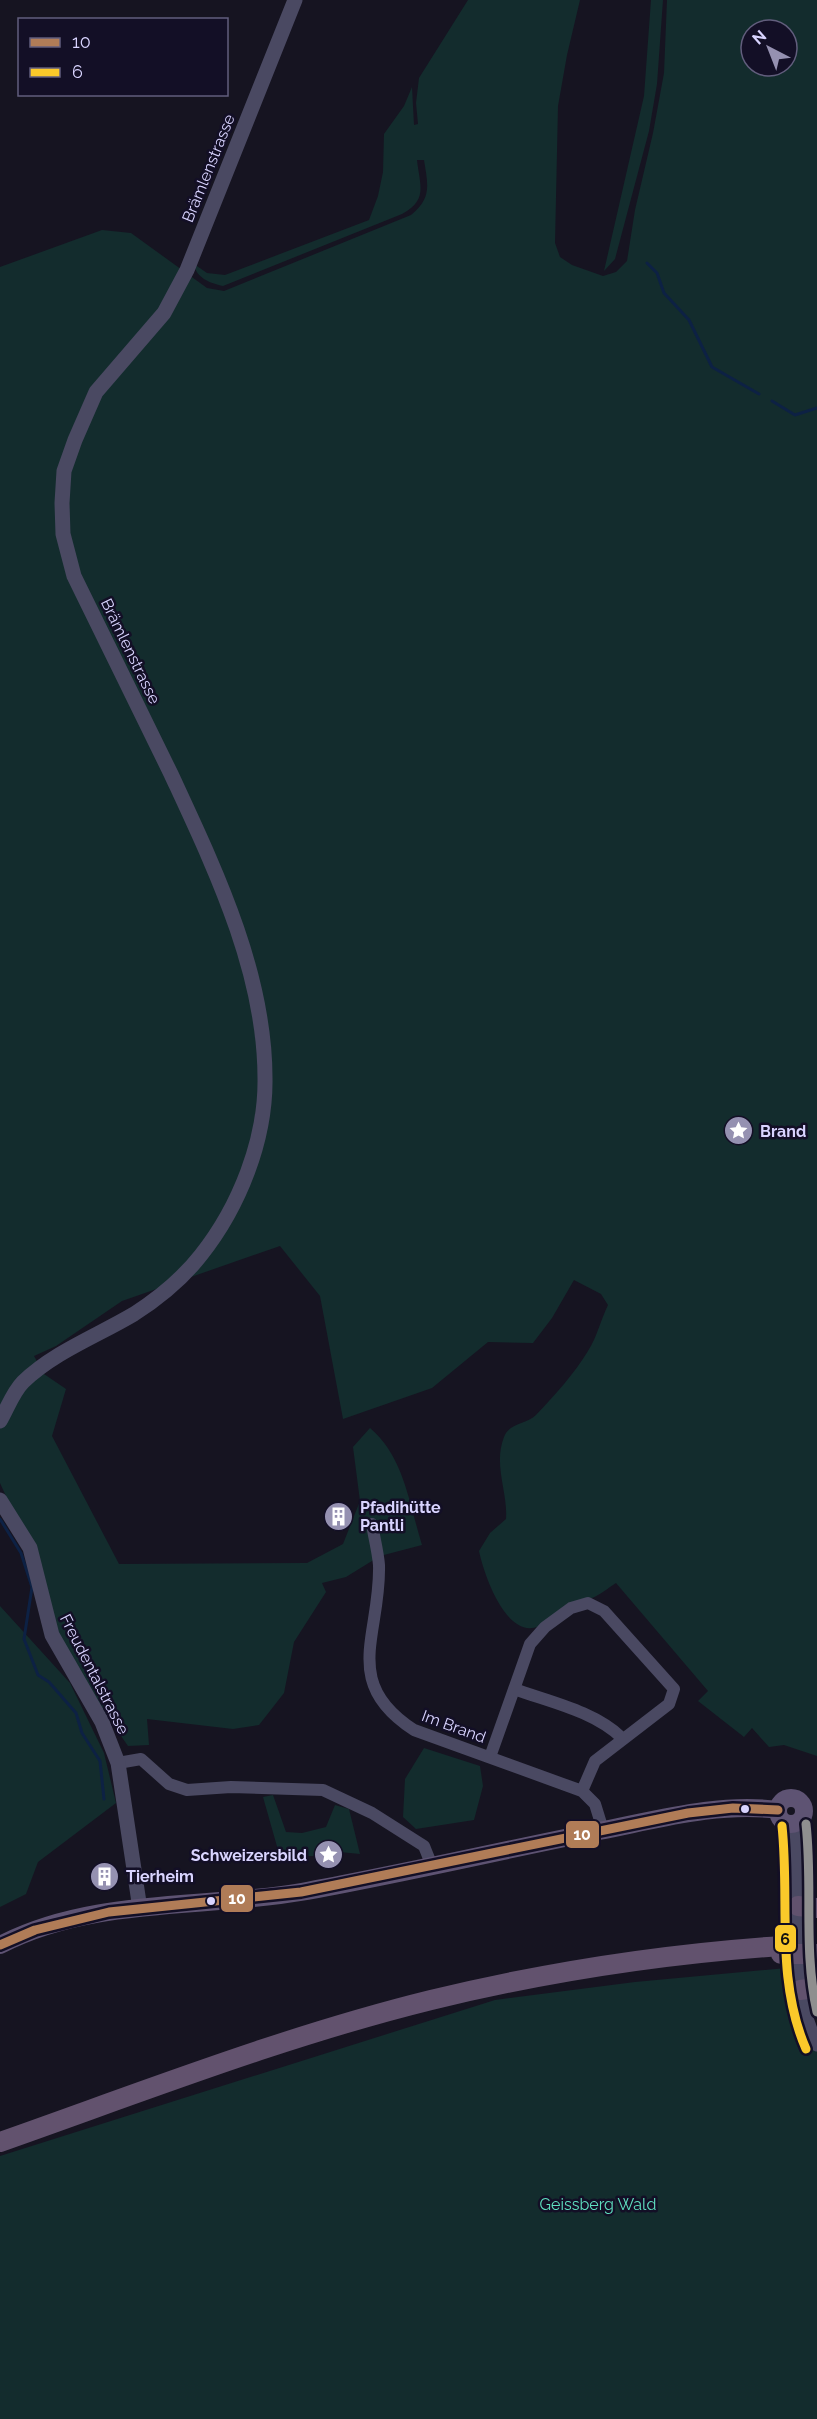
<svg xmlns="http://www.w3.org/2000/svg" width="817" height="2419" font-family="Raleway,sans-serif">
<style>
.green{fill:#132c2d;fill-rule:evenodd}
.lines{fill:none;stroke-linecap:round;stroke-linejoin:round}
.stream{stroke:#0d2144;stroke-width:3}
.minor{stroke:#4a4962;stroke-width:12}
.tertiary{stroke:#4a4962;stroke-width:15}
.primary{stroke:#5e5373;stroke-width:18}
.trunk{stroke:#62526e;stroke-width:20}
.trunk-bridge{stroke:#62526e;stroke-width:20}
.bus-1-casing{stroke:#130f26;stroke-width:14}
.bus-2-casing{stroke:#130f26;stroke-width:14}
.bus-3-casing{stroke:#130f26;stroke-width:14}
.bus-1{stroke:#b07c57;stroke-width:9}
.bus-2{stroke:#fac92a;stroke-width:9}
.bus-3{stroke:#8f8f8f;stroke-width:9}
.bus-dot{fill:#d9d4ff;stroke:#130f26;stroke-width:2}
.labels{text-anchor:middle;stroke-width:5;stroke-linejoin:round;paint-order:stroke}
.street-label{font-size:16px;fill:#d9d4ff;stroke:#130f26}
.poi-label{font-size:16px;font-weight:bold;fill:#d9d4ff;stroke:#130f26;text-anchor:start}
.park-label{font-size:16px;fill:#5fe0c0;stroke:#130f26}
.line-badge{stroke:#130f26;stroke-width:2}
.badge-label{font-size:16px;text-anchor:middle;font-weight:bold;fill:#fff}
.pale-badge-label{font-size:16px;text-anchor:middle;font-weight:bold;fill:#111}
</style>
<rect width="100%" height="100%" fill="#161421"/>
<path class="green" d="M468,0H580L567,55L558,106L555,243L560,257L572,265L603,276L616,272L627,261L635,210L653,133L664,73L667,0H817V1756L784,1745L769,1747L752,1728L744,1737L698,1701L708,1691L616,1583C608,1588 600,1595 592,1598C585,1600 576,1601 569,1604C558,1609 550,1621 539,1626C507,1641 484,1575 479,1551L490,1533L506,1519C508,1492 493,1465 504,1437C509,1423 527,1424 536,1415C555,1395 574,1374 588,1351C597,1337 601,1319 608,1305L601,1294L574,1280L552,1318L533,1343L488,1342L432,1388L343,1419L320,1296L280,1246L122,1301L56,1346L34,1356L44,1374L66,1389L52,1436L119,1564L307,1563L343,1544L360,1501L353,1447L370,1428C404,1457 409,1503 422,1545L380,1556L346,1577L322,1583L326,1592L294,1642L284,1693L259,1725L233,1729L147,1719L149,1745L128,1746L96,1700L56,1632L43,1578L0,1483V267L102,230L131,233L207,288L224,291L411,215C432,198 428,185 424,160H417C420,186 428,200 402,214L223,286C210,283 196,278 194,264L207,273L225,275L369,220L378,196L383,172L384,134L404,106L412,87L414,125L418,124L416,103L419,78ZM751,30H787V66H751Z
M651,0H663L657,84L649,131L615,259L604,271L644,96Z
M0,1606L70,1683L104,1753L116,1803L38,1862L26,1894L0,1907Z
M424,1748L480,1766L483,1786L474,1820L416,1829L403,1817L405,1779Z
M273,1795L286,1832L302,1833L326,1827L335,1805L349,1809L360,1854L330,1851L313,1856L280,1857L263,1797Z
M787,1968L800,1990L817,2044V2419H0V2156L495,2000L635,1982Z"/>
<g class="lines">
<path class="stream" d="M647,263L657,273L664,293L689,320L712,367L759,394
M772,401L795,415L817,408
M0,1519L21,1553L32,1587L24,1639L38,1675L49,1682L76,1713L82,1733L100,1761L104,1799"/>
<path class="minor" d="M372,1524C374,1537 378,1552 379,1565C381,1635 340,1682 414,1730L582,1791L595,1804L603,1830
M514,1689C550,1702 594,1711 622,1738
M490,1757L530,1644L545,1627L571,1608L588,1603L604,1611L674,1689L669,1704L595,1761L582,1791
M118,1763L141,1759L169,1784L187,1790L231,1787L323,1790L372,1813L424,1846L432,1866"/>
<path class="tertiary" d="M0,1421C7,1409 13,1392 23,1382C54,1352 97,1336 134,1314C159,1298 183,1278 201,1255C239,1207 266,1140 265,1078C265,972 215,869 171,774C139,708 106,642 74,576L63,534L62,503L64,471L75,440L96,392L164,313L187,270L295,0
M0,1500L30,1548L52,1635L102,1722L118,1763L140,1909
M794,1825C805,1891 783,1986 817,2044"/>
<path class="primary" d="M778 1811a13 13 0 1 1 26 0a13 13 0 1 1-26 0Z
M0,1945C92,1897 201,1909 301,1892C401,1874 499,1851 599,1831C656,1820 719,1802 778,1810"/>
<path class="trunk" d="M798,1906L817,1908
M800,1990L817,1988
M0,2142C142,2092 285,2036 431,2000C546,1972 663,1954 781,1946"/>
<path class="trunk-bridge" d="M781,1954H816"/>
<defs>
<path id="bus-1" d="M0,1945L35,1930L109,1912L301,1892L688,1813L733,1808L778,1810"/>
<path id="bus-2" d="M782,1826C790,1901 775,1978 806,2049"/>
<path id="bus-3" d="M806,1824C813,1886 803,1950 817,2012"/>
</defs>
<use href="#bus-1" class="bus-1-casing"/>
<use href="#bus-2" class="bus-2-casing"/>
<use href="#bus-3" class="bus-3-casing"/>
<use href="#bus-1" class="bus-1"/>
<use href="#bus-2" class="bus-2"/>
<use href="#bus-3" class="bus-3"/>
</g>
<defs>
<symbol id="sight-disc" viewBox="-11 -11 22 22"><circle r="9.5" fill="#9591b1" stroke="#130f26"/><path d="M0-6L1.8-2.2L6-1.7L2.9 1.2L3.7 5.4L0 3.3L-3.7 5.4L-2.9 1.2L-6-1.7L-1.8-2.2Z" fill="#fff"/></symbol>
<symbol id="building-disc" viewBox="-11 -11 22 22"><circle r="9.5" fill="#9591b1" stroke="#130f26"/><path d="M-4-6H4V6H1V3H-1V6H-4ZM-2.5-4.3h1.7v1.8h-1.7ZM.8-4.3h1.7v1.8H.8ZM-2.5-1h1.7V.8h-1.7ZM.8-1h1.7V.8H.8Z" fill="#fff"/></symbol>
</defs>
<g fill-rule="evenodd">
<use href="#sight-disc" x="722" y="1114" width="33" height="33"/>
<use href="#building-disc" x="322" y="1500" width="33" height="33"/>
<use href="#sight-disc" x="312" y="1838" width="33" height="33"/>
<use href="#building-disc" x="88" y="1860" width="33" height="33"/>
</g>
<g class="bus-dot">
<circle cx="745" cy="1809" r="5"/>
<circle cx="211" cy="1901" r="5"/>
</g>
<g class="labels">
<g class="street-label">
<text transform="translate(208 168) rotate(-68)" y="6">Brämlenstrasse</text>
<text transform="translate(131 651) rotate(64)" y="6">Brämlenstrasse</text>
<text transform="translate(95 1674) rotate(63)" y="6">Freudentalstrasse</text>
<text transform="translate(454 1726) rotate(20)" y="6">Im Brand</text>
</g>
<g class="poi-label">
<text x="760" y="1137">Brand</text>
<text x="360" y="1513">Pfadihütte<tspan x="360" dy="18">Pantli</tspan></text>
<text x="307" y="1861" text-anchor="end">Schweizersbild</text>
<text x="126" y="1882">Tierheim</text>
</g>
<g class="park-label">
<text x="598" y="2210">Geissberg Wald</text>
</g>
</g>
<g class="line-badge">
<rect x="565" y="1820" width="35" height="29" rx="6" fill="#b07c57"/>
<rect x="220" y="1884" width="34" height="29" rx="6" fill="#b07c57"/>
<rect x="774" y="1924" width="23" height="29" rx="6" fill="#fac92a"/>
</g>
<g class="badge-label">
<text x="582" y="1840">10</text>
<text x="237" y="1904">10</text>
</g>
<g class="pale-badge-label">
<text x="785" y="1945">6</text>
</g>
<rect x="18" y="18" width="210" height="78" fill="#130f26" stroke="#625e7d" stroke-width="1.5"/>
<rect x="30" y="38" width="30" height="9" fill="#b07c57" stroke="#625e7d" stroke-width="1.5"/>
<text x="72" y="48" font-size="18" fill="#d9d4ff">10</text>
<rect x="30" y="68" width="30" height="9" fill="#fac92a" stroke="#625e7d" stroke-width="1.5"/>
<text x="72" y="78" font-size="18" fill="#d9d4ff">6</text>
<g transform="translate(769 48) rotate(318)"><circle r="28" fill="#130f26" stroke="#625e7d" stroke-width="1.5"/>
<path d="M0-4.5L10 22L0 15L-10 22Z" fill="#9591b1"/>
<text y="-9" font-size="16" font-weight="bold" text-anchor="middle" fill="#d9d4ff">N</text>
</g>
</svg>
